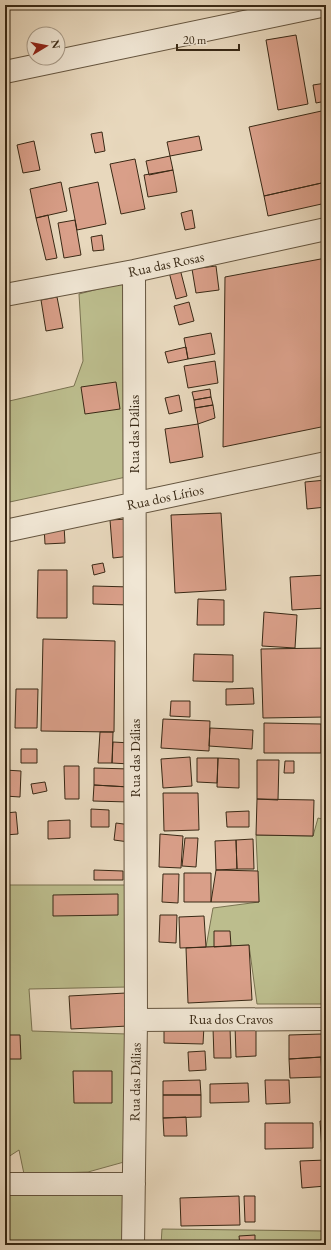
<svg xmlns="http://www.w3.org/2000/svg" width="331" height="1250" font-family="'EB Garamond',serif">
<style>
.green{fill:#bcbd8d;stroke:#7a7351}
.building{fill:#d99f89;stroke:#392915}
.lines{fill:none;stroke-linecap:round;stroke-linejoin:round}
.minor-casing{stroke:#65553f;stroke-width:24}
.minor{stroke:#f0e6d4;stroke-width:22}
.labels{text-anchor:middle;stroke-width:3.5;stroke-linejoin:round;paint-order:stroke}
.street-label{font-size:14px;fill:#392915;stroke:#f0e6d4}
</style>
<rect width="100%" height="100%" fill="#e8d8bd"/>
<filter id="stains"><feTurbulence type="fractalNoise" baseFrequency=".005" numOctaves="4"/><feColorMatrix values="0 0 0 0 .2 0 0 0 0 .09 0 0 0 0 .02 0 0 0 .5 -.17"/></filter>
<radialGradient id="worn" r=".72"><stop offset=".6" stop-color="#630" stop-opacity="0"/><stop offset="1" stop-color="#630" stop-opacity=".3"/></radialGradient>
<path class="green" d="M129,281L126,477L5,503V402L74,386L83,361L79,294Z
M318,818L326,820V1004H257L249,945L206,947L213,908L259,902L256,835L313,836Z
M5,885H128L127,987L29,989L32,1031L127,1034L124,1162L88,1172L24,1174L19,1150L5,1159Z
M5,1191L124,1193L123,1245H5Z
M162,1229L326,1231V1245H161Z"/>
<path class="building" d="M296,35L308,104L278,110L266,40Z
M326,83V101L316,103L313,85Z
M326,110V182L264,196L249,127Z
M102,132L105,151L95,153L91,134Z
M199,136L202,150L170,156L167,142Z
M34,141L40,170L23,173L17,145Z
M170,156L173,170L149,175L146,161Z
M135,159L145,209L121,214L110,164Z
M173,170L177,192L148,197L144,175Z
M61,182L67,211L36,218L30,189Z
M98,182L106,224L77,230L69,188Z
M326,182V203L268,216L264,196Z
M192,210L195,228L185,230L181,213Z
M48,215L57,258L46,260L36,218Z
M75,220L81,255L64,258L58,223Z
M102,235L104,250L93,251L91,237Z
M326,258V426L223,447L225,277Z
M216,266L219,290L196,293L192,269Z
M180,269L187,296L176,299L169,272Z
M57,297L63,328L46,331L41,300Z
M189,302L194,321L179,325L174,306Z
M211,333L215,354L188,359L184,338Z
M186,347L188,359L168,363L165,352Z
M215,361L218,383L188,388L184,366Z
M116,382L120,409L85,414L81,387Z
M210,389L211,397L194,400L192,392Z
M179,395L182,411L169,414L165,398Z
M211,397L213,405L195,408L194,400Z
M213,405L215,418L198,424L195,408Z
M198,424L203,457L170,463L165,429Z
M326,480V507L307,509L305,482Z
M221,513L226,590L175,593L171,515Z
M128,519L131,556L113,558L110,520Z
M64,525L65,543L45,544L44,526Z
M103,563L105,572L94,575L92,565Z
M38,570H67V618H37Z
M326,575V608L292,610L290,577Z
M93,586L131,587L130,605L93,604Z
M198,599L224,600V625H197Z
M264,612L297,615L295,648L262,646Z
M43,639L115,641L114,732L41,731Z
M326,648V717L263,718L261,649Z
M194,654L233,655V682L193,681Z
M253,688L254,704L226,705V689Z
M16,689H38L37,728H15Z
M5,695H8L7,727H5Z
M171,701H190V717L170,716Z
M163,719L210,721L209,751L161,748Z
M264,723L321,724V753H264Z
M210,728L253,730L252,749L209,746Z
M100,732H113L112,763H98Z
M113,742L131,743L130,764L112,763Z
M21,749H37V763H21Z
M190,757L192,786L163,788L161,759Z
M197,758H218L217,783L197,782Z
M218,758L239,759V788L217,787Z
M257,760H279L278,800L257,799Z
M285,761H294V773H284Z
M64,766H79V799H65Z
M94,768L130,769L129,787L94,785Z
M5,770L21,771L20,797L5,796Z
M45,782L47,791L33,794L31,784Z
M94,785L129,787V802L93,801Z
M163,793H198L199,830L164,831Z
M257,799L314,800L313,836L256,835Z
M91,809L109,810V827H91Z
M249,811V827H227L226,812Z
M16,812L18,834L5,835V813Z
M70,820V838L48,839V821Z
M116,823L131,825L129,842L114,840Z
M160,834L183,836L181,868L159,867Z
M185,838H198L196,867L182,866Z
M253,839L254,869H237L236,840Z
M236,840L237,869L216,870L215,841Z
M94,870L123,871V880H94Z
M216,870L258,871L259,902H211Z
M184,873H211V902H184Z
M163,874H179L178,903L162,902Z
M118,894V915L53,916V895Z
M160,915H177L176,943L159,942Z
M204,916L206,947L180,948L179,917Z
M214,931H230L231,946L214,947Z
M249,945L252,1000L188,1003L186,948Z
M126,993L128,1026L71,1029L69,996Z
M164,1025L204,1026L203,1044L164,1043Z
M235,1025H256V1056L236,1057Z
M213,1028H230L231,1058H214Z
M322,1034L323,1057L289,1059V1035Z
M5,1035H20L21,1059H5Z
M205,1051L206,1070L189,1071L188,1052Z
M321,1057L322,1077L290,1078L289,1059Z
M73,1071H112V1103H74Z
M200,1080L201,1095H163V1081Z
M265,1080H289L290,1103L266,1104Z
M248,1083L249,1102L210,1103V1084Z
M163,1095H201V1117L163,1118Z
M186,1117L187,1136H164L163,1118Z
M320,1121H326V1151H322Z
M265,1123H313V1148L265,1149Z
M326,1160V1186L302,1188L300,1161Z
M239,1196L240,1225L181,1226L180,1198Z
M244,1196H255V1222H245Z
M255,1235V1245H240L239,1236Z"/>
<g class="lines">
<defs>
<path id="minor" d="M5,72L326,5
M5,295L134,271L326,229
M5,531L326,463
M136,1020L326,1019
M5,1184H134
M133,1245L136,1020L134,271"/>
</defs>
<use href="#minor" class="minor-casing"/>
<use href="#minor" class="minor"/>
</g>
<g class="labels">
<g class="street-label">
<text transform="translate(166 264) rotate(-12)" y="5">Rua das Rosas</text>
<text transform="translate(134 434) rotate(-90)" y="5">Rua das Dálias</text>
<text transform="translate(165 497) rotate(-12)" y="5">Rua dos Lírios</text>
<text transform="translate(135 758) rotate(-90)" y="5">Rua das Dálias</text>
<text x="231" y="1024">Rua dos Cravos</text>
<text transform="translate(135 1082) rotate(-89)" y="5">Rua das Dálias</text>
</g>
</g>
<rect width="331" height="1250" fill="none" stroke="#e8d8bd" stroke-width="20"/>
<rect x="6" y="6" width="319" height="1238" fill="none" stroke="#392915" stroke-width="2"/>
<rect x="10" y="10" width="311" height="1230" fill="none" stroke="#392915"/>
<g transform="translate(46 46) rotate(80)"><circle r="19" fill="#f0e6d4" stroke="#a79a88"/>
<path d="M0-3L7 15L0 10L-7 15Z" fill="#8f2418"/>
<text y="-6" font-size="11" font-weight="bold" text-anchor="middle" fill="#392915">N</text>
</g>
<path d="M177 44v6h62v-6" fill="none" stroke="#392915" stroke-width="2"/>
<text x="183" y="44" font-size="12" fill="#392915" stroke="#f0e6d4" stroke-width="3" paint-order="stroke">20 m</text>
<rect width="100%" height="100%" filter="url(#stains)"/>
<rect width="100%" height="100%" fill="url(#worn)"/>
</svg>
